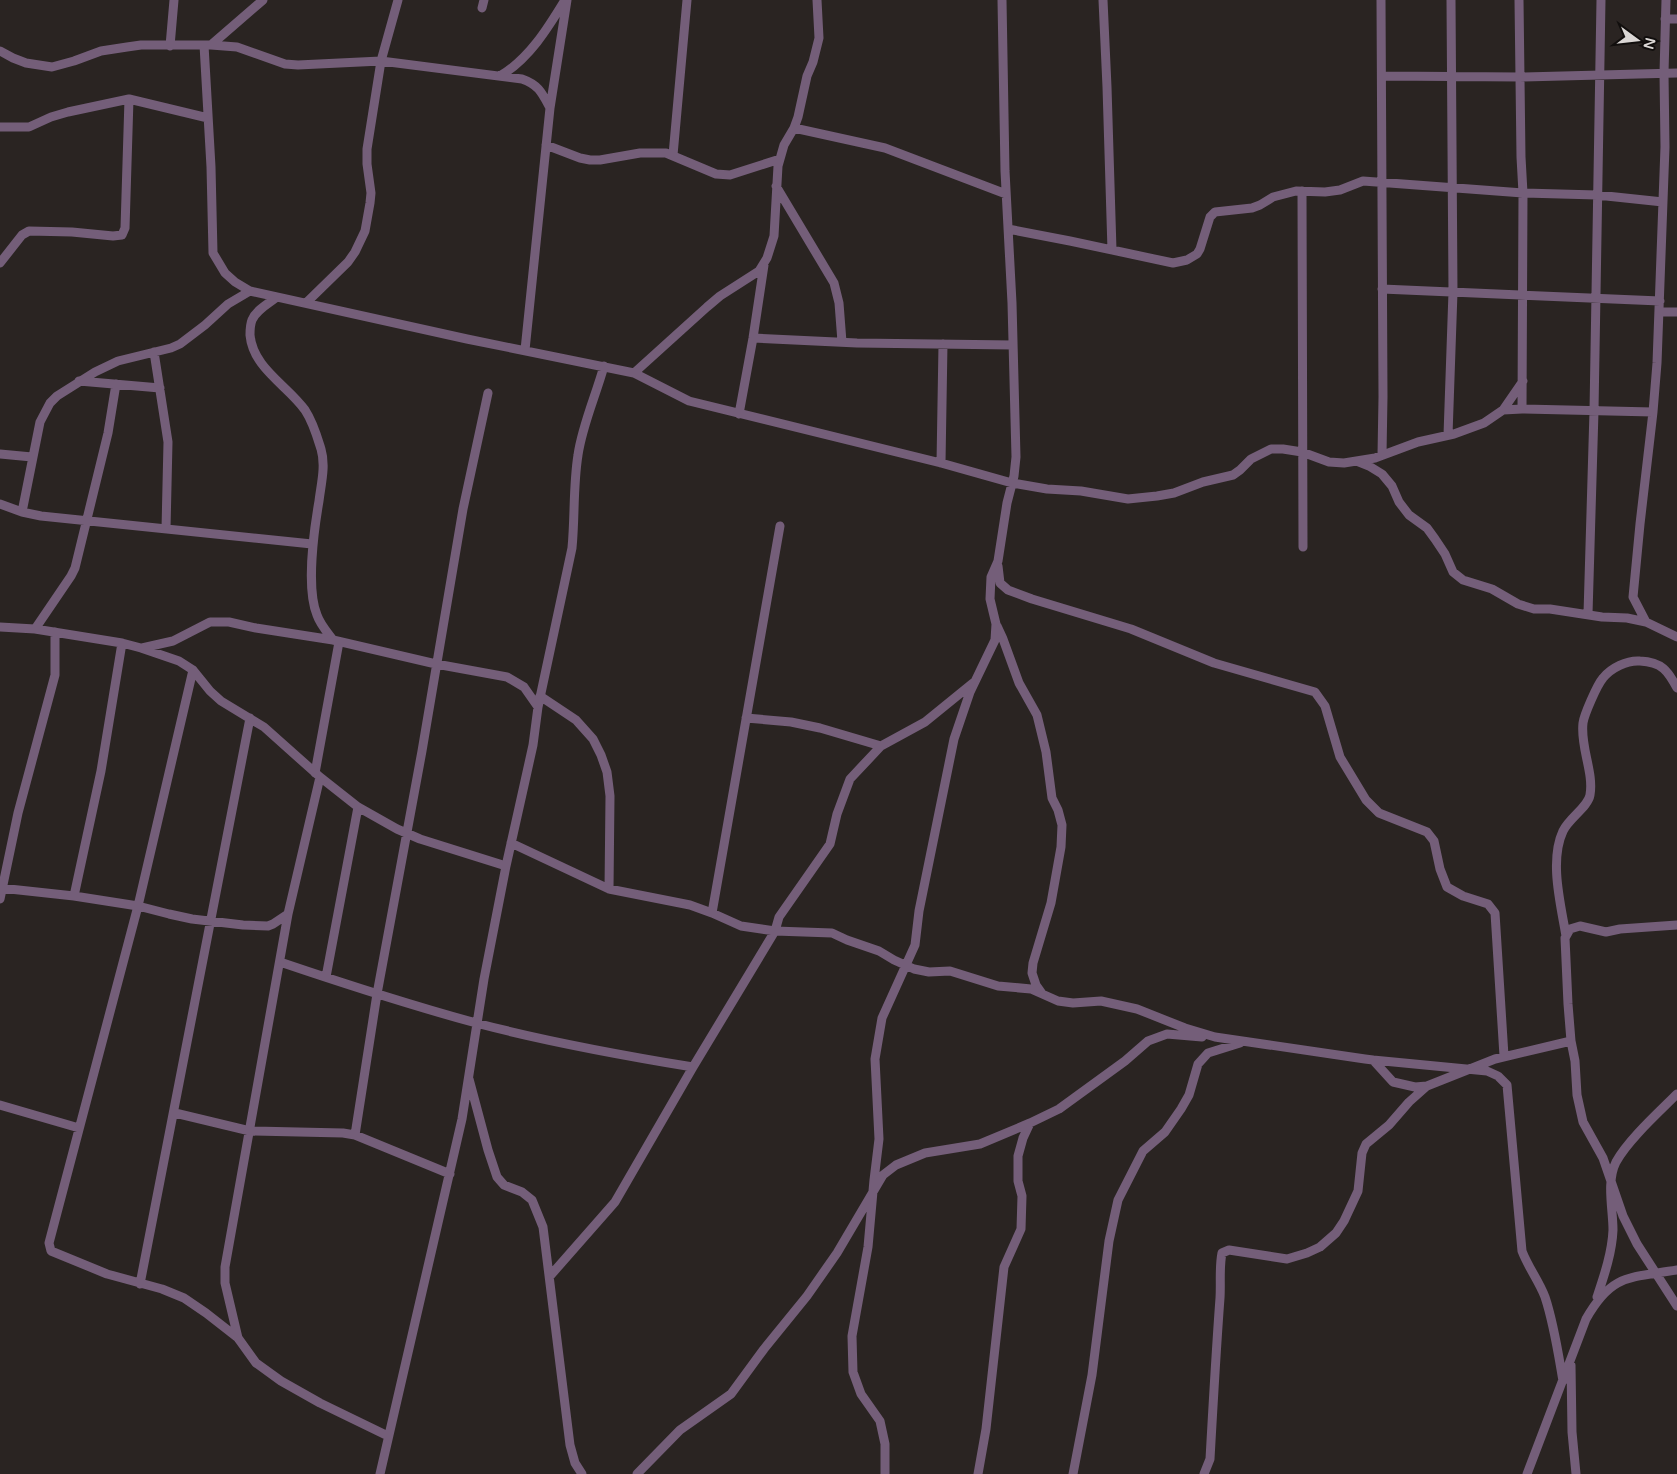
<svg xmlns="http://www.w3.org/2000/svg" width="1677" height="1474" font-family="'Varela Round',sans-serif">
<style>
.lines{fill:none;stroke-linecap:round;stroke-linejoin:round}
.street{stroke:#745e79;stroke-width:9}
</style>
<rect width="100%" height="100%" fill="#2a2422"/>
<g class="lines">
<path class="street" d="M1103,0L1107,87L1112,250
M1381,0L1383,397L1382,455
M1519,0L1521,157L1523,193L1522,409
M482,8L484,0
M1665,19H1677
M204,45L211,167L213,253L225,273L235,282L250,291L467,339L634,373L689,401L941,463L1012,483L1047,489L1081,491L1128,499L1157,496L1174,493L1203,482L1233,475L1240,470L1251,459L1271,449H1283L1302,452L1329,462L1344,463L1375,458L1418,442L1454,434L1484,423L1503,410L1523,381
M211,45L263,0
M170,46L174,0
M0,51L13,58L26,63L52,67L74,61L101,51L127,47L141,45H211L237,47L285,64L298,65L381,61L522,79C539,85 542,93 550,108
M500,76C529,59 548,28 565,0
M1382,76L1520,77L1677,73
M0,127H29L51,117L68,112L129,99L208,118
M794,128L885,148L1006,194
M546,145L580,158L590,160H600L640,153H666L716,174L730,175L780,159
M673,155L687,0
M776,186L834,283L839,303L842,342
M1302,191L1303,547
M1008,229L1070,241L1173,263L1187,260L1197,254L1200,249L1210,217L1215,212L1252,208L1260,205L1273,197L1296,191L1325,192L1340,190L1363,181L1523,193L1597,195L1663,202
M0,263L22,235L29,231L72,232L113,236L122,235L125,228L129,99
M1382,289L1660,301
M277,297C269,303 256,310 252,320C250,325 250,330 250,335C253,368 287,385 305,410C313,422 317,436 321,449C326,466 321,484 319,501C314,530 306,588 317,615C320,624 327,632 333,640
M306,303L348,262L355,252L365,231L370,203L371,193L367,164V149L381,61L398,0
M1659,312H1677
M753,338L857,343L1013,345
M525,350L550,108L567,0
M154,352L168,442L166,529
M634,373L707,307L720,296L759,271L767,258L774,236L778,166L784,145L794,128L798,117L807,76L813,62L819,38L817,0
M79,381L160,388
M1503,410L1522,409L1653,412
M739,414L753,338L764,265
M1448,435L1453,292L1451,0
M0,454L32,457
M1359,462L1369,466L1382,474L1392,486L1399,502L1409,515L1427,528L1435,539L1445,554L1453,572L1463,580L1492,589L1518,604L1534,609H1550L1602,617L1627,618L1646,622L1677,637
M941,463L943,344
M0,504L22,512L41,516L312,544
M22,512L40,422L50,403L57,396L95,372L118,361L171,348L180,344L205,325L228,304L250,291
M998,566L1000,583L1008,590L1032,599L1131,629L1214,663L1315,692L1325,706L1340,757L1366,800L1379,813L1427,832L1434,841L1440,869L1447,887L1463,896L1488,904L1495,913L1504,1056
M1588,614L1594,411L1601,0
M1646,622L1633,597L1640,524L1653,412L1657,363L1665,147L1664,73L1666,0
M997,626L1003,639L1019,683L1037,715L1046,752L1052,798L1058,810L1062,825L1061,847L1051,903L1033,963L1032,973L1036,985L1041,992
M0,627L35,629L122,643L141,648L179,661L193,670L210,691L221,701L264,727L320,777L358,807L397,829L420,839L506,866
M35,629L71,576L75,568L108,433L116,384
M142,648L173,641L210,622H229L256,628L333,640L436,664L507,677L524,687L538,707
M193,670L138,906L49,1243L51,1251L107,1274L162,1289L184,1298L206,1313L238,1338
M540,696L576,720L593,739L601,755L607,772L610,796L609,889
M746,718L791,722L820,728L881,746
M315,773L339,642
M320,777L288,914L225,1267V1283L238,1338L256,1363L281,1381L320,1403L388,1436
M511,843L609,889L690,905L712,913L741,926L775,931L832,933L847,940L879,951L894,960L914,969L929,972L950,971L998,986L1031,989L1058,1001L1073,1003L1101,1001L1137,1009L1185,1028L1215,1037L1365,1059L1373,1060L1393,1082L1415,1087L1427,1086L1495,1059L1571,1041L1568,1004L1565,938L1570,929L1580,926L1606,932L1620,929L1677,925
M0,888L74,896L138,906L169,914L192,919L243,925L268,926L273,924L288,914
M74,896L101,771L122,643
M0,899L18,813L55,675V632
M712,913L780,526
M1566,936C1561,905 1549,861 1563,831C1569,818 1588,807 1590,795C1594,772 1580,747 1583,723C1584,715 1597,685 1603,678C1611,668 1627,660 1640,661C1662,662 1668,671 1677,688
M280,962C345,984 410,1005 476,1023C548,1042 620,1055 693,1067
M326,977L358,807
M1571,1041L1575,1061L1577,1095L1583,1122L1603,1158L1623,1216L1637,1244L1677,1306
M1373,1060L1487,1071L1498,1076L1507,1085L1522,1251C1528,1267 1539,1281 1545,1297C1554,1324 1558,1352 1563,1381
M469,1079L488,1150L497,1177L504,1185L522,1192L532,1200L543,1227L570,1445L575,1463L582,1474
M0,1105L79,1128
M175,1113L250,1131L343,1133L355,1135L450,1174
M355,1135L377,994L422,751L463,509L488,393
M550,1276L615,1202L693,1067L775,931L779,917L830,844L837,814L850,779L881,746L925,722L973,683
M140,1284C178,1096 212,906 250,718
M1597,1297C1604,1276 1612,1253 1613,1230C1613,1209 1606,1182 1616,1162C1628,1140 1659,1112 1677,1094
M1571,1365L1572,1432L1576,1474
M380,1474L462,1119L484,979L506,866L525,781L533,745L538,707L572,548C575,517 573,486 578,455C582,426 596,395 604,366
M637,1474L680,1430L731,1394L764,1349L807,1296L837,1253L883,1175L896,1165L925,1153L980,1144L1030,1123L1059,1109L1125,1061L1148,1041L1167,1034L1202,1037
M885,1474V1444L880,1421L861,1394L853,1372L852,1336L868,1247L874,1180L879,1139L875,1059L882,1018L915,945L919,911L954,739L970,692L995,640L996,624L990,599L991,577L998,561L1007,503L1014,476L1016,457L1012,303L1005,171L1002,0
M978,1474L986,1429L1004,1267L1021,1229L1022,1196L1018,1181V1156L1023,1138L1030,1123
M1073,1474L1092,1375L1109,1241L1118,1200L1143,1151L1165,1132L1181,1109L1189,1095L1198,1064L1208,1053L1240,1043
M1204,1474L1210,1459C1213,1405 1216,1352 1220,1298C1221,1283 1219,1268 1222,1253L1229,1250L1287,1259L1307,1253L1320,1247L1336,1233L1344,1221L1358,1191L1362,1153L1366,1144L1389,1125L1409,1102L1427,1086
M1527,1474L1586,1319C1612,1273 1630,1278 1677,1270"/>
</g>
<g transform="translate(1637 40) rotate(105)" stroke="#110e0d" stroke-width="4" paint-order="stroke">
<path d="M0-4L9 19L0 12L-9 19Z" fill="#dbd7d5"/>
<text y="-8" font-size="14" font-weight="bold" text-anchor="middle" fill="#dbd7d5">N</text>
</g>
</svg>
